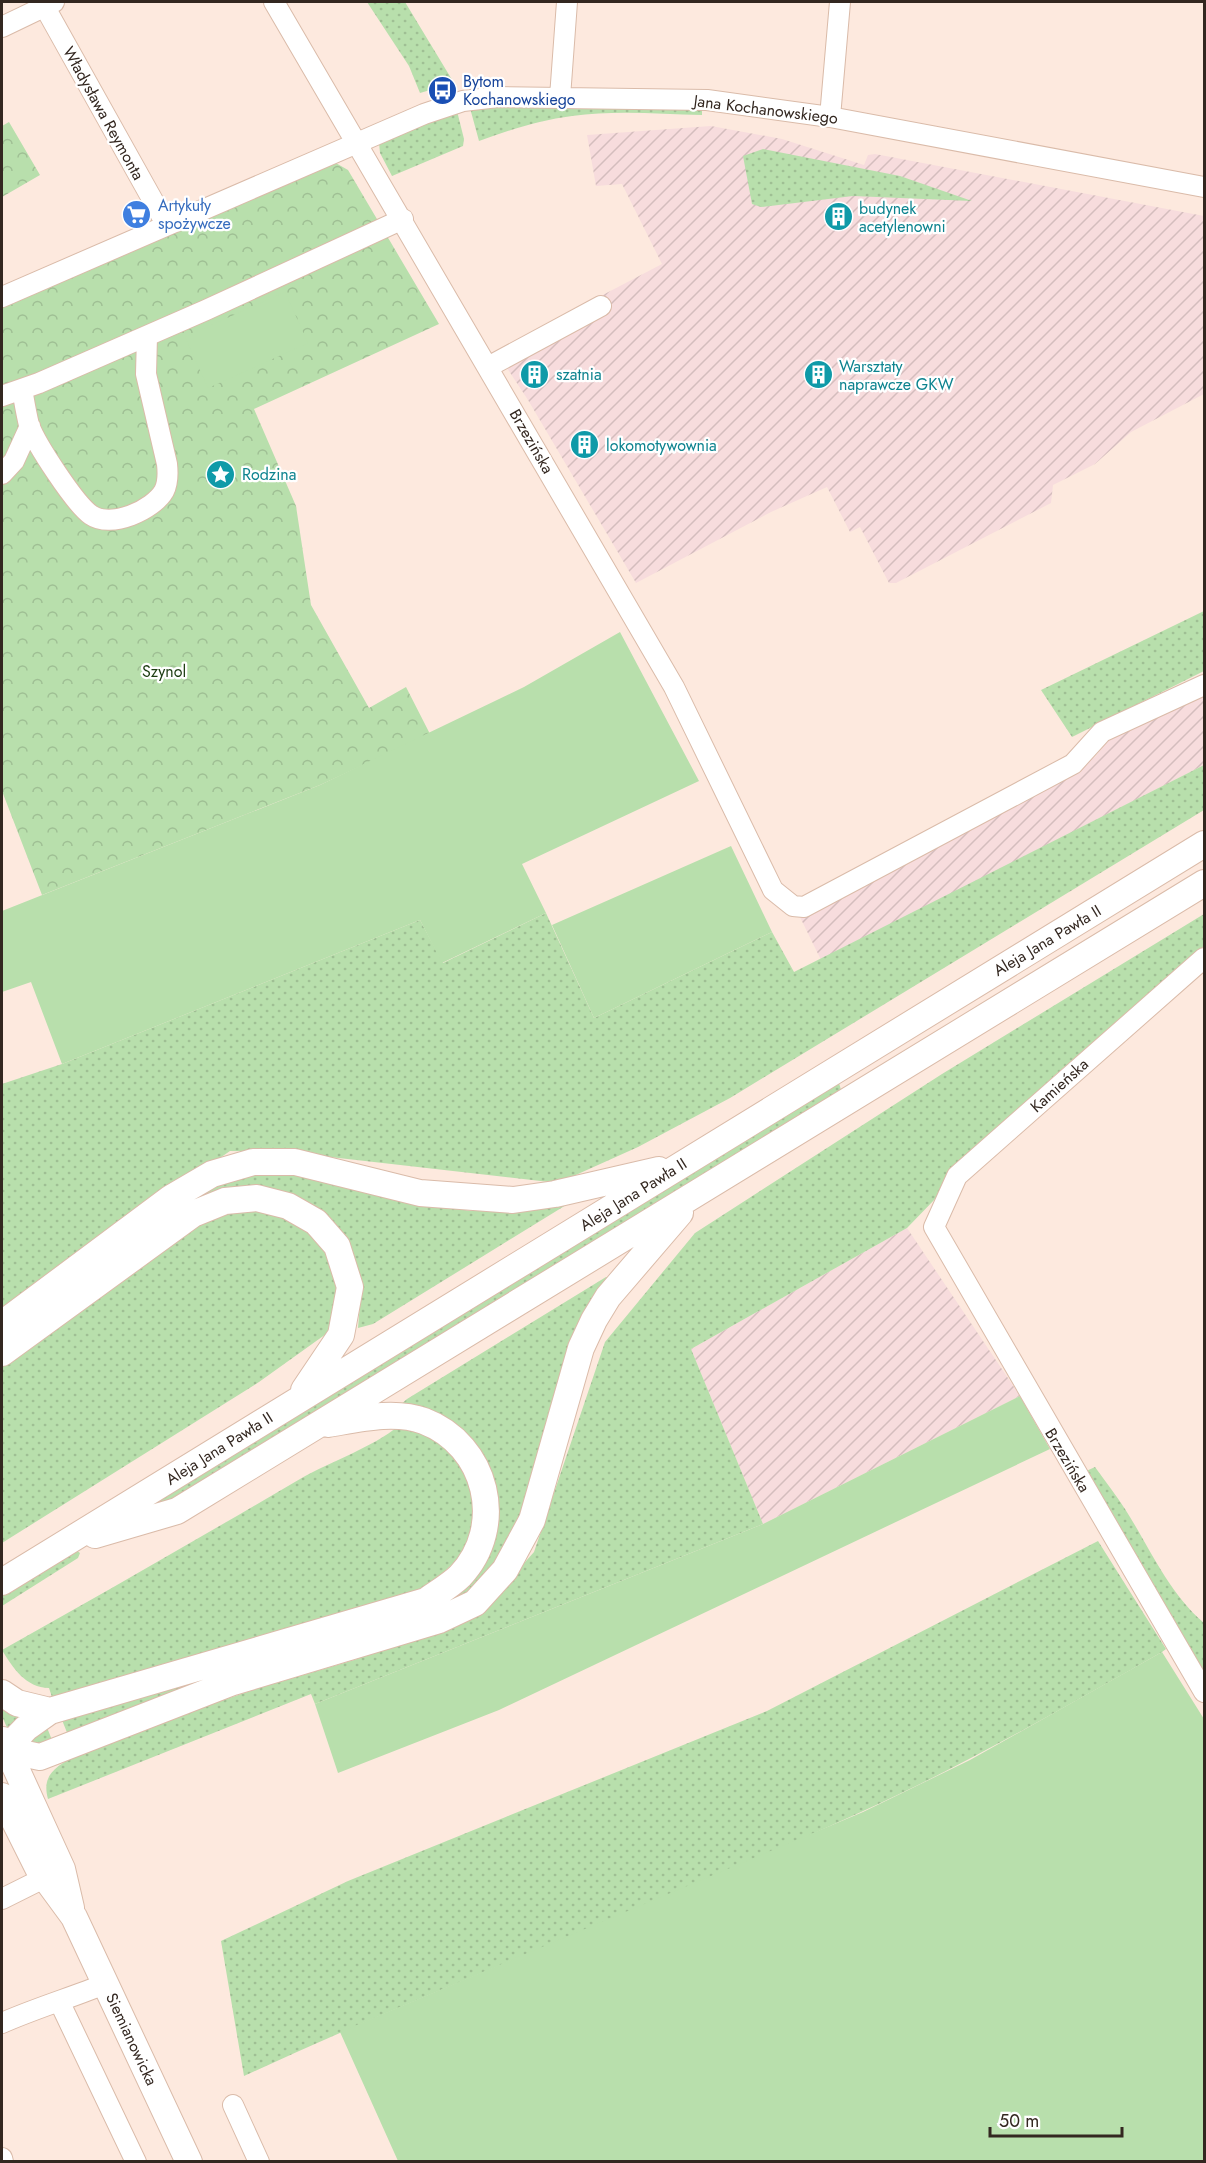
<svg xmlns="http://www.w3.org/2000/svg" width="1206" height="2163" font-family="Jost,sans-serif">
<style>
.industrial{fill:url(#industrial-furrows)}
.grass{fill:url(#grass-dots)}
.park{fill:url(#park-crowns)}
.garden{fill:#b8dfac}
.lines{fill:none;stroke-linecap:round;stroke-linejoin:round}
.minor-casing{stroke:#dabba9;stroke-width:22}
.major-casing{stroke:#dabba9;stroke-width:28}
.minor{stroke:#fff;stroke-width:20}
.major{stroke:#fff;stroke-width:26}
.labels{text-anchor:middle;stroke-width:4.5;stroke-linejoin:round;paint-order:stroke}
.transit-label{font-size:16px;fill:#164399;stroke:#fff;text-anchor:start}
.street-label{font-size:16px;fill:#332720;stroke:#fff}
.shop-label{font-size:16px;fill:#366cbe;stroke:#fff;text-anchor:start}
.culture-label{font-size:16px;fill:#0d838f;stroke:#fff;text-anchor:start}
.park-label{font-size:16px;fill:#1c3c11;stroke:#fff}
</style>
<defs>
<pattern id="industrial-furrows" width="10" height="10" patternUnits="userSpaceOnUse" patternTransform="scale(1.5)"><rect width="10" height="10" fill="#f7dcdd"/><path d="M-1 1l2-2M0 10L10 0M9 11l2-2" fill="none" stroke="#d4bdbd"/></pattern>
<pattern id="grass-dots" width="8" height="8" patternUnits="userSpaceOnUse" patternTransform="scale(1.5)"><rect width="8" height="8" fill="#b8dfac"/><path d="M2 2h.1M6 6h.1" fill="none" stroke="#9fbf94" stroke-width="1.8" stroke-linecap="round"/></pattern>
<pattern id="park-crowns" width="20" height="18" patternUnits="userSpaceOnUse" patternTransform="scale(1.5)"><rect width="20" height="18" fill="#b8dfac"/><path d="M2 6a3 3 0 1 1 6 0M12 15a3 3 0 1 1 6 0" fill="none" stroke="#9fbf94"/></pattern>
</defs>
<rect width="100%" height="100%" fill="#fde9de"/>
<path class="industrial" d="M711,126L782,139L864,165L868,155L875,154L1204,216V394L1131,432L1095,464L1053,485L1051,503L896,583H889L860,527L850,532L827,487L771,512L636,583L528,400L507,368L597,298L662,264L622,184L596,186L587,135Z
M1204,693V765L821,960L797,911L1095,757L1111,737Z
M907,1228L1020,1396L763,1524L691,1349Z"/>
<path class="grass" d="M367,2H405L454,83L420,93L409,66Z
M577,106L702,108V115C659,114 615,110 572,116C540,120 509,130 479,141L470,108Z
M457,111L464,139L463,146L392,176L380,153L379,143Z
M763,149L900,176L972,201L853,196L761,207L752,204L743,156Z
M1204,611V671L1072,737L1041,690Z
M1204,765V810L730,1098L638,1147L558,1183L286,1152L230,1151L2,1308V1084L62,1064L420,920L443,963L546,913L594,1018L772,932L794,972Z
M1204,914V946L1054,1076L907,1228L691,1349L763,1524L315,1704L311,1694L48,1799C41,1774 57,1766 77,1755L75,1750L259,1688L354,1660L477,1616L534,1552L605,1342L695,1233L942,1074Z
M839,1083L841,1090L152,1513L147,1505Z
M261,1174C328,1173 391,1199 456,1209C494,1215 533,1207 571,1202L373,1324L358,1328L361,1291L359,1275L254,1186L231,1188L2,1342V1335L183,1202L226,1182Z
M230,1209L270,1210L320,1239L340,1282L333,1329L259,1382L2,1543V1364L175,1236Z
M606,1277H612L567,1355L518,1522L488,1577L458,1602L148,1701L68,1735L62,1720L451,1593L488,1479L398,1407L407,1399Z
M400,1425L425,1428L472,1472C479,1541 470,1557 412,1595L53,1700L49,1688C26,1688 12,1667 2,1650C102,1594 201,1537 300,1479C333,1460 370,1449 400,1425Z
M1095,1467C1105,1481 1116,1495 1125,1509C1150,1548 1168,1592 1204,1623V1673L1082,1473Z
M1098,1541L1166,1649L1162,1652C1063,1708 965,1765 861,1812C658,1905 447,1982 244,2076L221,1941L348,1881L767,1711Z
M76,1550L80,1553L78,1558L2,1606V1595Z
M2,1702L28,1712L8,1730L2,1716Z
M46,1725L52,1740L32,1744L27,1738Z"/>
<path class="park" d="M9,122L40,175L2,197V126Z
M334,162L348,170L439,324L254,409L296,506L311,605L369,708L406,687L430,734L320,785L42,895L2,791V307Z"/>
<path class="garden" d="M285,292L308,343L208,388L185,337Z
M620,632L699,781L522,864L546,913L442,963L420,920L62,1064L31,982L2,992V911L320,785L524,687Z
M731,846L772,932L594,1018L552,925Z
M1020,1396L1050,1449L499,1710L338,1773L315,1704L763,1524Z
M1162,1652L1204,1719V2161H398L340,2032L863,1812L970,1760Z"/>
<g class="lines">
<defs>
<path id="minor" d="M42,2L166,224
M274,2L674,687L773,890L793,906L804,907L1073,764L1102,732L1204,685
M2,27L54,2
M560,97L567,2
M830,117L840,2
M2,297L424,114L463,101L498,97L707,100L830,117L1204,187
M488,367L601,306
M22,389C24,400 26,413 29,425C36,444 75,504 91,515C111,529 153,510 164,491C168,483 168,473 167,464L146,374L147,336
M2,396L39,383L206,310L403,219
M2,474L14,461L30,426
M1204,958L957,1176L934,1227L1204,1692
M2,1899L44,1878
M60,2003L136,2162
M2,2023C36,2008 70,1998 105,1984
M233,2105L259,2162
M2,2158L3,2162"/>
<path id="major" d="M2,1324L171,1198L212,1174L253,1162H295L420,1193L513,1200L555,1194L659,1170
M2,1353L193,1214L225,1201L257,1198L288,1206L316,1222L337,1246L350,1287L341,1335L304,1390
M95,1535L177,1511L1204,883
M2,1582L1204,844
M2,1693L17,1703L50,1711
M3,1740L62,1869L71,1908
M7,1750L40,1757L233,1682L439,1620L475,1603L505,1570L532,1520L581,1348L594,1320L608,1297L680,1213
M2,1753L26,1728L50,1711L426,1601C437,1593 451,1585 460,1576C507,1526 487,1445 424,1421C394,1410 358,1419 328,1424
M2,1796L38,1868L74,1917L189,2162"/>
</defs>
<use href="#minor" class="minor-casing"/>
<use href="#major" class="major-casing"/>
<use href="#minor" class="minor"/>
<use href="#major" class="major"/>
</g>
<defs>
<symbol id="bus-disc" viewBox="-11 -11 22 22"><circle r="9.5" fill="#1a4fb4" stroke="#fff"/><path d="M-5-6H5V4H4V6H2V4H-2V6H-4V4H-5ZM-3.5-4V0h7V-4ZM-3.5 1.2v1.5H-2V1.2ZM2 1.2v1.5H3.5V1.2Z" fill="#fff"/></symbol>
<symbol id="supermarket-disc" viewBox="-11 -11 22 22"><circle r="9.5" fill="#3f7fe0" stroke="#fff"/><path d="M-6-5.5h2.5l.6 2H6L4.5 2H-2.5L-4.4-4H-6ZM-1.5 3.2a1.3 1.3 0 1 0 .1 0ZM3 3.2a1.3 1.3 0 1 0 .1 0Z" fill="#fff"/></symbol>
<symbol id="building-disc" viewBox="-11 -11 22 22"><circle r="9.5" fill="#0f9aa8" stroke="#fff"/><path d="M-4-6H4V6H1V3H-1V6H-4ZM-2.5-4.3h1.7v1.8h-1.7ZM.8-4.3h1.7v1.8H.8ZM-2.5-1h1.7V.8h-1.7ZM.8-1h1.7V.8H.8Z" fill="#fff"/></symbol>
<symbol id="sight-disc" viewBox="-11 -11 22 22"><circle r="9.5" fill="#0f9aa8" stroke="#fff"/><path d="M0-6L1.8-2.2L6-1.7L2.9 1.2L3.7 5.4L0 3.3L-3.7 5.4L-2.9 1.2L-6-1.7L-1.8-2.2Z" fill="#fff"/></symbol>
</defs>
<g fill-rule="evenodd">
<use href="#bus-disc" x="426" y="74" width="33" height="33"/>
<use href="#supermarket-disc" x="120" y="198" width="33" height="33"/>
<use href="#building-disc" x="822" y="200" width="33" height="33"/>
<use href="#building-disc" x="518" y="358" width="33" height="33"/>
<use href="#building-disc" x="802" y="358" width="33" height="33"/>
<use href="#building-disc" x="568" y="428" width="33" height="33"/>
<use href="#sight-disc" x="204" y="458" width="33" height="33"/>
</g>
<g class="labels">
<g class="transit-label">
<text x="463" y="87">Bytom<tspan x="463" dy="18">Kochanowskiego</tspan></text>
</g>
<g class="street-label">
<text transform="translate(766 109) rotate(7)" y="6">Jana Kochanowskiego</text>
<text transform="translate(104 113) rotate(61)" y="6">Władysława Reymonta</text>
<text transform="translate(532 441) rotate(60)" y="6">Brzezińska</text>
<text transform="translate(1047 940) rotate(-31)" y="6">Aleja Jana Pawła II</text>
<text transform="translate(1059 1085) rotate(-42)" y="6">Kamieńska</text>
<text transform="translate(633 1194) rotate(-32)" y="6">Aleja Jana Pawła II</text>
<text transform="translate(219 1448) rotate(-32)" y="6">Aleja Jana Pawła II</text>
<text transform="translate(1068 1460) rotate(59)" y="6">Brzezińska</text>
<text transform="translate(132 2039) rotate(65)" y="6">Siemianowicka</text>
</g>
<g class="shop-label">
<text x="158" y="211">Artykuły<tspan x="158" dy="18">spożywcze</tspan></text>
</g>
<g class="culture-label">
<text x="859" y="214">budynek<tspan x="859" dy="18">acetylenowni</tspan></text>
<text x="839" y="372">Warsztaty<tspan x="839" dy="18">naprawcze GKW</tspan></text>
<text x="556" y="380">szatnia</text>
<text x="606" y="451">lokomotywownia</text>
<text x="242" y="480">Rodzina</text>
</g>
<g class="park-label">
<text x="164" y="677">Szynol</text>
</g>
</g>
<rect width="1206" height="2163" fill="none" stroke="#332720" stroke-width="6"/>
<path d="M990 2127v9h132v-9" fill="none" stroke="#332720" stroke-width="3"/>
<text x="999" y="2127" font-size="18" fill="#332720" stroke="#ffffff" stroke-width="4.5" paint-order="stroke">50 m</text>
</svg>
